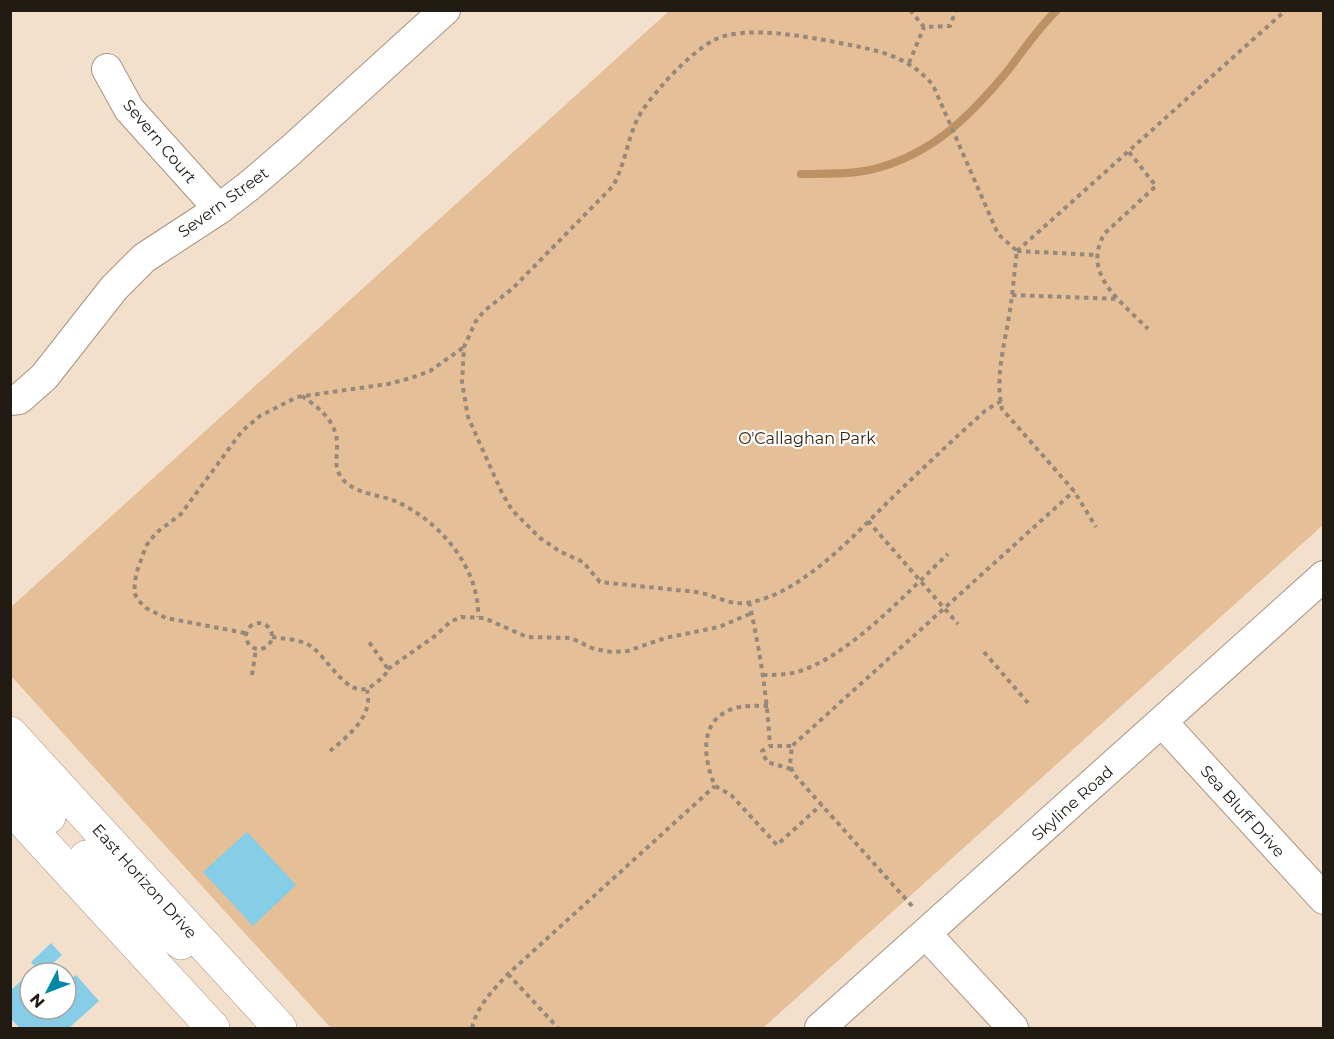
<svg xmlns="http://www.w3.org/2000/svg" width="1334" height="1039" font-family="Montserrat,sans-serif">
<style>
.green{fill:#e5bf97}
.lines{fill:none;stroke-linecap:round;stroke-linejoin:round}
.stream{stroke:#bc9264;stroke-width:8}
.building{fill:#86cde7}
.minor-casing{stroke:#a69481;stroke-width:32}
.major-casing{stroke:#a69481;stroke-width:34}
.path{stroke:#96887a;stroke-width:4;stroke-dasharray:4.5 4.5;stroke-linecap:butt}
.minor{stroke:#fff;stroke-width:30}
.major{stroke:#fff;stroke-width:33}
.labels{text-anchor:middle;stroke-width:4.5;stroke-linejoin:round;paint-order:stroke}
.street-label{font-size:16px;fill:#221b14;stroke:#fff}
.park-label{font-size:16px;fill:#37250f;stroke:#fff}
</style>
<rect width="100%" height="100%" fill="#f3e0cc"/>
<path class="green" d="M669,11H1323V525L763,1028H331L11,676V607Z"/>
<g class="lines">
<path class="stream" d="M801,174C825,173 851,175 874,169C932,154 968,118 1005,74C1022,53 1037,29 1057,10"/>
</g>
<path class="building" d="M247,832L296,885L253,926L203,872Z
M51,943L62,955L49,967L54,973H30L36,968L31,962Z
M30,973V1009H66V984L76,975L99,1001L69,1028H20L10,1018V991Z"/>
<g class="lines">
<defs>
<path id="minor" d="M107,69L129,109L219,209
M10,400L19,399L44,377L114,288L144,258L219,209L249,186L291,150L445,10
M1162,722L1324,899
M926,934L1013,1028
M820,1028L1324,576"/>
<path id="major" d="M10,733L280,1028
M10,775L49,817
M10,807L213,1028
M86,857L137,909L181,943"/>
</defs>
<use href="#minor" class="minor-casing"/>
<use href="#major" class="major-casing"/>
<path class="path" d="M910,10L924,27L950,26L956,10
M909,63L924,27
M1129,152L1156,186L1105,233C1080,274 1122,302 1148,329
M1017,251L1286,10
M1017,251L1096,255
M1012,295L1119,299
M302,396C320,408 338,423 337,446C337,457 334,467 341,477C353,494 377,494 395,501C439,520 480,568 478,617
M1001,401L986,410C955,438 925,466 895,495C857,532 800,597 745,603C728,605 712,594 696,592L600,582L583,562L561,552L540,538L512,510L502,493L468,417L462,382L464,347L476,321L484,311L512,289L613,186C624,166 627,143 636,122C642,108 655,94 665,82C679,67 696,50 714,40C743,25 803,36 835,42C874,50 905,53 933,85L998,234L1017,251C1014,272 1013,294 1009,316C1004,347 995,378 1002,409L1074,491L1096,527
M868,521L958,624
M749,602C760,650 767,697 770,746
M246 636a13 13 0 1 1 26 0a13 13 0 1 1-26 0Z
M245,633L166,618L146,608L138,600L134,592L136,574L146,546L156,533L181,514L242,431L260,416L297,397L388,384L411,378L430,371L464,347
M272,637C284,639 298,639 309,645C328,656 349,704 373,685C379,680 385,677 388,669L369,642
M984,652L1028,703
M388,669L435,636L450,622L461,617L484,618L527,637L571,638L594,649L612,652L628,651L665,638L719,627L752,613
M252,675L256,649
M763,675C775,675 788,675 800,671C852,654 908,591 948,554
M768,706C757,706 745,705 735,708C698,719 703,758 715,786L731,795L777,845L822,804
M330,751C348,736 374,716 367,690
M791,769L767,762L762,751L770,746H792
M912,906L793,773L790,764L792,746L1074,491
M508,974L558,1028
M472,1028C477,1006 493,990 508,974L715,786"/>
<use href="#minor" class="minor"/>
<use href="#major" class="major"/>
</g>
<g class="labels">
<g class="street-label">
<text transform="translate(160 141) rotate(50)" y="6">Severn Court</text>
<text transform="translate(223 202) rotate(-36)" y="6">Severn Street</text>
<text transform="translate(1072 803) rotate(-42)" y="6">Skyline Road</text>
<text transform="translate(1243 811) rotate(48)" y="6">Sea Bluff Drive</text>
<text transform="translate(145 881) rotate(48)" y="6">East Horizon Drive</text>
</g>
<g class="park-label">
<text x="807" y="444">O'Callaghan Park</text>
</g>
</g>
<rect width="1334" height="1039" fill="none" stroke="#221b14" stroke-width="24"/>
<g transform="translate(48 991) rotate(228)"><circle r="28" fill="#ffffff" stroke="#a7a4a1" stroke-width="1.5"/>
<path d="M0-4.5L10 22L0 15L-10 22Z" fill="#0488aa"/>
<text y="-9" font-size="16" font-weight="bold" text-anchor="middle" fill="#221b14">N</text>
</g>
</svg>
